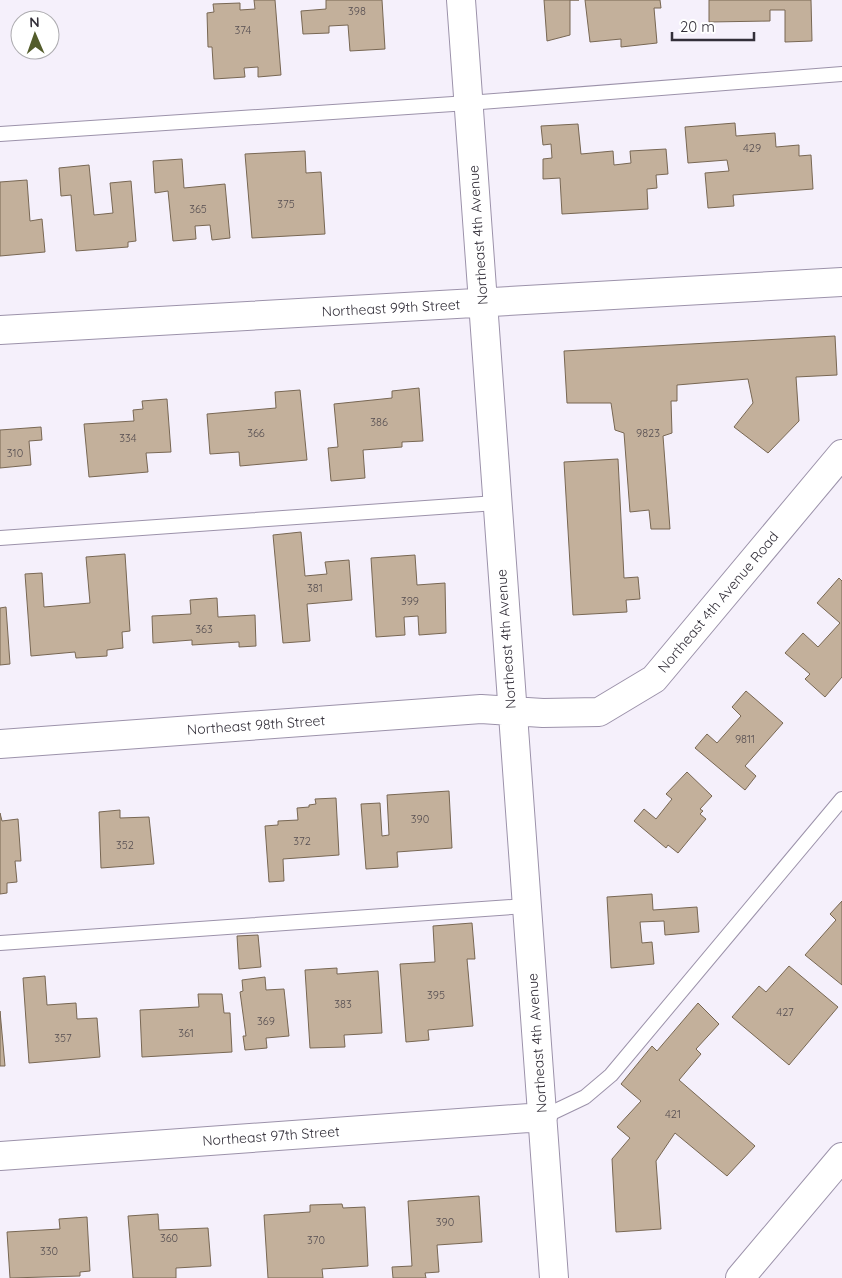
<svg xmlns="http://www.w3.org/2000/svg" width="842" height="1278" font-family="Quicksand,sans-serif">
<style>
.building{fill:#c3b09b;stroke:#786753}
.lines{fill:none;stroke-linecap:round;stroke-linejoin:round}
.service-casing{stroke:#9c92aa;stroke-width:16}
.minor-casing{stroke:#9c92aa;stroke-width:30}
.tertiary-casing{stroke:#9c92aa;stroke-width:30}
.service{stroke:#fff;stroke-width:14}
.minor{stroke:#fff;stroke-width:28}
.tertiary{stroke:#fff;stroke-width:28}
.labels{text-anchor:middle;stroke-width:4.5;stroke-linejoin:round;paint-order:stroke}
.number-label{font-size:11px;fill:#574f52}
.street-label{font-size:14px;fill:#332f39;stroke:#fff}
</style>
<rect width="100%" height="100%" fill="#f5f0fb"/>
<path class="building" d="M254,0H275L281,75L258,77V67L244,68L245,77L214,79L212,47H208L207,13L214,12L213,4L240,3V10L255,9Z
M326,0H382L385,49L350,51L348,25L329,26V33L303,34L301,11L326,9Z
M544,0H579H570V35L547,41Z
M585,0H660L661,8H654L657,43L621,47V39L590,42Z
M709,0H811L812,41L785,42V10H770V21L709,22Z
M735,123L736,136L775,133L776,147L799,145V156L811,155L813,189L733,195L734,206L708,208L705,173L729,171L727,160L688,163L685,127Z
M578,124L581,154L613,151L614,165L631,163L630,151L666,149L668,174L656,175L657,188L647,189L648,209L562,214L560,178L543,179V159L552,158L551,144L543,145L541,126Z
M305,151L306,173L321,172L325,234L252,238L245,154Z
M182,159L184,188L225,184L230,238L212,240L210,225L195,226L196,239L173,241L168,191L155,193L153,161Z
M89,165L94,215L113,213L110,183L131,181L136,241L128,242V247L76,251L71,195L61,196L59,168Z
M27,180L30,221L42,219L45,252L0,256V182Z
M835,336L837,375L796,377L799,421L768,453L734,427L753,403L748,379L677,385V401H671L672,433L663,436L670,529H651L649,510L630,512L624,433L615,430L611,403H567L564,351Z
M419,388L423,441L402,442V447L363,450L365,478L331,481L328,448L338,447L334,404L392,398V391Z
M300,390L307,460L240,466L239,452L210,454L207,414L276,408L275,392Z
M167,399L171,452L146,453L148,472L89,477L84,424L134,421L133,410L143,409L142,401Z
M41,427L42,440L29,441L31,465L0,468V430Z
M618,459L624,578L638,577L640,599L626,600L627,612L573,615L564,462Z
M301,532L305,576L327,574L325,562L349,560L352,600L307,604L310,641L283,643L273,535Z
M125,554L130,631L122,632L123,648L107,650V656L76,658L75,652L31,656L25,574L42,573L44,607L90,603L86,557Z
M415,555L417,585L445,583L446,633L419,635L418,616L404,617L405,635L376,637L371,558Z
M839,578L842,581V677L825,697L805,679L810,674L785,653L803,633L818,647L840,623L817,603Z
M217,598L218,617L255,615L256,646L239,647V642L192,645V640L153,643L152,616L191,614L190,600Z
M6,607L10,664L0,665V608Z
M746,691L783,723L745,766L756,776L745,790L695,748L707,734L717,743L741,716L732,707Z
M687,772L712,796L700,809L703,811L700,814L706,819L678,853L668,845L666,848L634,821L644,809L656,819L672,799L666,794Z
M449,791L452,848L397,852L398,867L366,869L361,804L380,803L382,836L389,835L387,795Z
M336,798L339,855L283,859L284,881L269,882L265,826L278,825V821L298,820L297,808L309,807V805L316,804L315,799Z
M120,810V818L149,817L154,864L101,868L99,812Z
M0,813L2,821L18,819L21,861H15L17,882L7,883V893L0,894Z
M652,894L653,910L697,907L699,932L665,935L664,921L640,922L642,943L652,942L654,964L611,968L607,897Z
M842,901V985L805,955L836,920L830,914Z
M472,923L475,959H467L473,1026L428,1030L429,1040L406,1042L400,964L435,962L433,926Z
M258,935L261,967L239,969L237,936Z
M789,966L838,1007L789,1065L732,1017L759,986L766,992Z
M337,968V974L378,971L382,1033L344,1035L345,1047L310,1048L305,970Z
M45,976L47,1005L76,1003L77,1019L97,1018L100,1057L29,1063L23,978Z
M265,977L266,990L284,989L289,1036L266,1038L267,1048L245,1050L243,1036H246L240,992L243,991L242,980Z
M198,994H222L224,1013H230L232,1052L142,1057L140,1010L199,1007Z
M698,1003L719,1024L696,1049L701,1054L679,1080L755,1146L727,1176L675,1133L656,1161L661,1229L616,1232L612,1159L630,1138L617,1127L641,1101L621,1084L652,1046L657,1051Z
M0,1011L5,1066H0Z
M479,1196L482,1242L437,1245L439,1272L425,1273L426,1278H393L392,1267L412,1266L408,1201Z
M342,1204L343,1208L365,1207L368,1266L322,1269L323,1278H268L264,1215L310,1212V1205Z
M158,1214L159,1230L208,1228L211,1266L176,1268V1278H133L128,1216Z
M87,1217L90,1271L80,1272V1276L10,1278L7,1232L60,1229L59,1219Z"/>
<g class="lines">
<defs>
<path id="service" d="M0,134L468,103L842,74
M0,538L496,503
M0,943L526,906
M543,1117L585,1097L611,1075L842,799"/>
<path id="minor" d="M461,0L554,1278
M0,330L842,282
M0,744L481,709L543,713L599,712L654,679L842,454
M0,1156L543,1117"/>
<path id="tertiary" d="M740,1278L842,1157"/>
</defs>
<use href="#service" class="service-casing"/>
<use href="#minor" class="minor-casing"/>
<use href="#tertiary" class="tertiary-casing"/>
<use href="#service" class="service"/>
<use href="#minor" class="minor"/>
<use href="#tertiary" class="tertiary"/>
</g>
<g class="labels">
<g class="number-label">
<text x="357" y="15">398</text>
<text x="243" y="34">374</text>
<text x="752" y="152">429</text>
<text x="286" y="208">375</text>
<text x="198" y="213">365</text>
<text x="379" y="426">386</text>
<text x="256" y="437">366</text>
<text x="648" y="437">9823</text>
<text x="128" y="442">334</text>
<text x="15" y="457">310</text>
<text x="315" y="592">381</text>
<text x="410" y="605">399</text>
<text x="204" y="633">363</text>
<text x="745" y="743">9811</text>
<text x="420" y="823">390</text>
<text x="302" y="845">372</text>
<text x="125" y="849">352</text>
<text x="436" y="999">395</text>
<text x="343" y="1008">383</text>
<text x="785" y="1016">427</text>
<text x="266" y="1025">369</text>
<text x="186" y="1037">361</text>
<text x="63" y="1042">357</text>
<text x="673" y="1118">421</text>
<text x="445" y="1226">390</text>
<text x="169" y="1242">360</text>
<text x="316" y="1244">370</text>
<text x="49" y="1255">330</text>
</g>
<g class="street-label">
<text transform="translate(478 235) rotate(-94)" y="5">Northeast 4th Avenue</text>
<text transform="translate(391 308) rotate(-3)" y="5">Northeast 99th Street</text>
<text transform="translate(718 602) rotate(-50)" y="5">Northeast 4th Avenue Road</text>
<text transform="translate(506 639) rotate(-94)" y="5">Northeast 4th Avenue</text>
<text transform="translate(256 725) rotate(-4)" y="5">Northeast 98th Street</text>
<text transform="translate(537 1043) rotate(-94)" y="5">Northeast 4th Avenue</text>
<text transform="translate(271 1136) rotate(-4)" y="5">Northeast 97th Street</text>
</g>
</g>
<g transform="translate(35 35) rotate(358)"><circle r="24" fill="#ffffff" stroke="#adacb0"/>
<path d="M0-4L9 19L0 12L-9 19Z" fill="#535c2b"/>
<text y="-8" font-size="14" font-weight="bold" text-anchor="middle" fill="#332f39">N</text>
</g>
<path d="M672 32v8h82v-8" fill="none" stroke="#332f39" stroke-width="2.5"/>
<text x="680" y="32" font-size="15" fill="#332f39" stroke="#ffffff" stroke-width="4" paint-order="stroke">20 m</text>
</svg>
